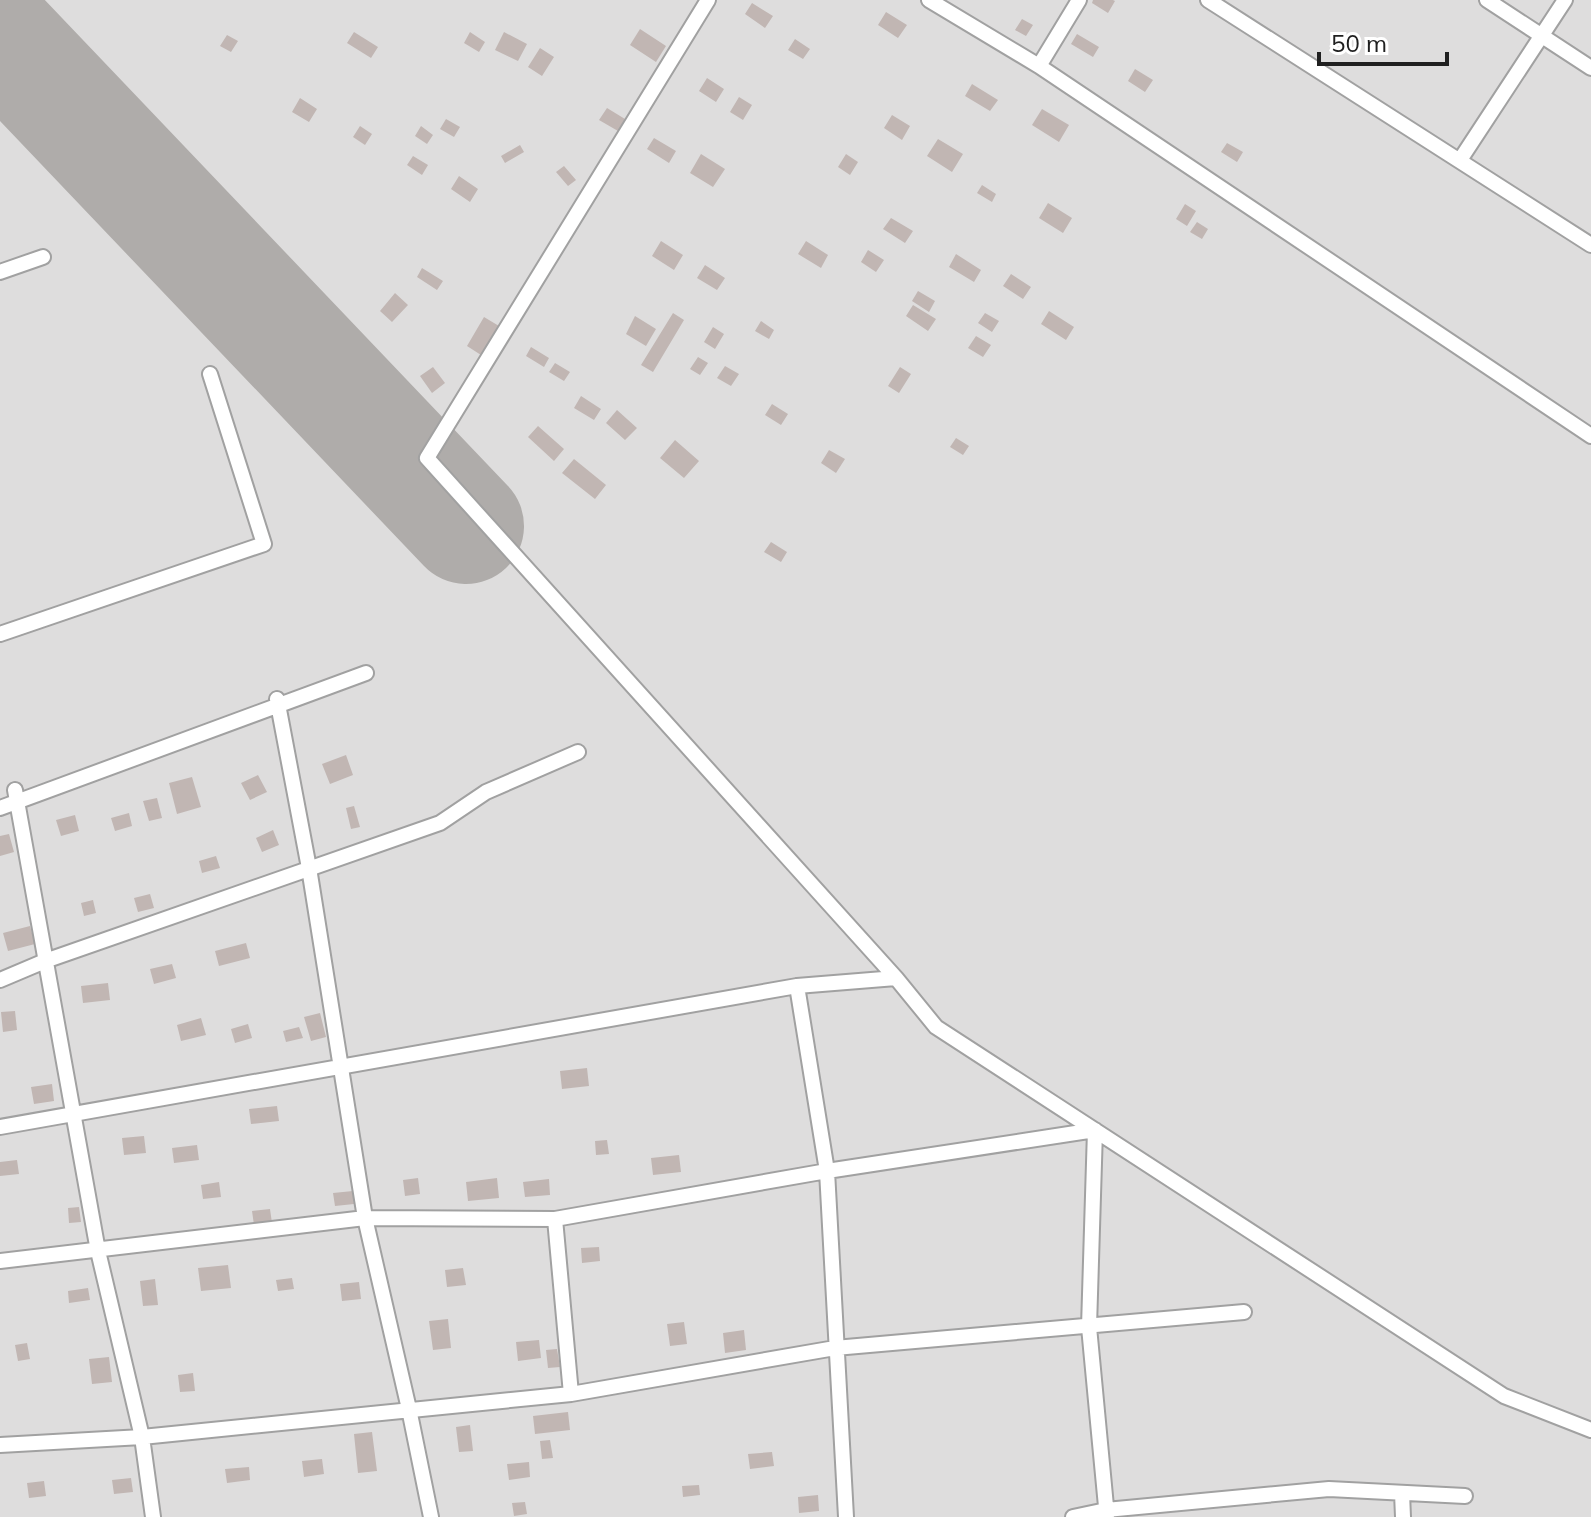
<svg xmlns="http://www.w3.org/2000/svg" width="1591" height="1517" font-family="Mulish,sans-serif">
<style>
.residential{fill:#dedddd}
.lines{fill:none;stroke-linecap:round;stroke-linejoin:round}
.runway{stroke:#afacaa;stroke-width:116}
.building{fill:#c1b6b3}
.street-casing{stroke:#a1a1a1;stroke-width:18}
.street{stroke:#fff;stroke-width:14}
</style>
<rect width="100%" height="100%" fill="#f0ebe7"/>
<path class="residential" d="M0,0H1591V1517H0Z"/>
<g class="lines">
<path class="runway" d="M0,37L466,526"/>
</g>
<path class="building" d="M1093,0H1113L1115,1L1108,13L1092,3Z
M752,3L773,16L765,28L745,14Z
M886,12L907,25L898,38L878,25Z
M1022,19L1033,25L1026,36L1015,30Z
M640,29L666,46L656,62L630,45Z
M354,32L378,47L371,58L347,43Z
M470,32L485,42L479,52L464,43Z
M504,32L527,44L518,61L495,50Z
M1077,34L1099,47L1093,57L1071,44Z
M227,35L238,41L231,52L220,46Z
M795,39L810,49L803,59L788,50Z
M540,48L554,57L542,76L528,67Z
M1135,69L1153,80L1145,92L1128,81Z
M707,78L724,89L716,102L699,91Z
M972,84L998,100L990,111L965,96Z
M739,97L752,105L743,120L730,112Z
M300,98L317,109L309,122L292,112Z
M607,108L625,119L618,131L599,120Z
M1042,109L1069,125L1059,142L1032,125Z
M892,115L910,126L902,140L884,128Z
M446,119L460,127L454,137L440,129Z
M360,126L372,134L365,145L353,137Z
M421,126L433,135L427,144L415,136Z
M654,138L676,151L669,163L647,149Z
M938,139L963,154L952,172L927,156Z
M1227,143L1243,152L1237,162L1221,152Z
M520,145L524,152L505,163L501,156Z
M701,154L725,169L713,187L690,173Z
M846,154L858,162L850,175L838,167Z
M413,156L428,165L422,175L407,165Z
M564,166L576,180L568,186L556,172Z
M459,176L478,189L470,202L451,189Z
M982,185L996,194L992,202L977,193Z
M1048,203L1072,218L1063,233L1039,218Z
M1185,204L1196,211L1187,226L1176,219Z
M891,218L913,231L905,243L883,229Z
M1197,222L1208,229L1202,239L1190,232Z
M661,241L683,255L674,270L652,256Z
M806,241L828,255L821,268L798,254Z
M868,250L884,260L876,272L861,262Z
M956,254L981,270L974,282L949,267Z
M705,265L725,278L717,290L697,278Z
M422,268L443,281L437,290L417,277Z
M1011,274L1031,287L1023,299L1003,286Z
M918,291L935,301L929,312L912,301Z
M395,293L408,305L392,322L380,311Z
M913,305L936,319L928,331L906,316Z
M1049,311L1074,327L1066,340L1041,324Z
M673,313L684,320L653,372L641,365Z
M985,313L999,321L992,332L978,323Z
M635,316L656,329L646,346L626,334Z
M484,317L499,326L481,355L467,346Z
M761,321L774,330L769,339L755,331Z
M713,327L724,334L715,349L704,342Z
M976,336L991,345L983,357L968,348Z
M531,347L549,358L544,367L526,356Z
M698,357L708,363L700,375L690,369Z
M555,363L570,372L564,381L549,372Z
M725,366L739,374L731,386L717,378Z
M433,367L445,383L432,393L420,376Z
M900,367L911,374L899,393L888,386Z
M581,396L601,409L594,420L574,408Z
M772,404L788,414L781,425L765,415Z
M617,410L637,428L625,440L606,423Z
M538,426L564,449L554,461L528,437Z
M956,438L969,446L963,455L950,447Z
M675,440L699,461L684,478L660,458Z
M829,450L845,459L836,473L821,463Z
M574,459L606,485L595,499L562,473Z
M771,542L787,552L781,562L764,552Z
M346,755L353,775L330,784L322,764Z
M258,775L267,792L250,800L241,783Z
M192,777L201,807L177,814L169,783Z
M157,798L162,818L149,821L143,801Z
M354,806L360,827L351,829L346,808Z
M129,813L132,826L115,831L111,818Z
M75,815L79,831L61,836L56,820Z
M273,830L279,845L262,852L256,838Z
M9,834L14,852L0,856V836Z
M216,856L220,868L202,873L199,861Z
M150,894L154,908L138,912L134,898Z
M93,900L96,913L84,916L81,903Z
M30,926L35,944L8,951L3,933Z
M246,943L250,958L219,966L215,951Z
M172,964L176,978L154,984L150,969Z
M108,983L110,1000L83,1003L81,986Z
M15,1011L17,1030L3,1032L1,1012Z
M320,1013L326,1037L311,1041L304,1017Z
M201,1018L206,1035L181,1041L177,1025Z
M248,1024L252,1038L235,1043L231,1029Z
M299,1027L303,1038L286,1042L283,1031Z
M587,1068L589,1086L562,1089L560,1071Z
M52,1084L54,1101L34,1104L31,1087Z
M277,1106L279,1121L251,1124L249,1109Z
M144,1136L146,1153L124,1155L122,1138Z
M607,1140L609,1154L596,1155L595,1141Z
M197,1145L199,1160L174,1163L172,1148Z
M679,1155L681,1172L653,1175L651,1158Z
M17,1160L19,1174L0,1176V1162Z
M418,1178L420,1194L405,1196L403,1180Z
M497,1178L499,1198L468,1201L466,1182Z
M549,1179L550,1195L525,1197L523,1182Z
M219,1182L221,1197L203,1199L201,1185Z
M353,1191L354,1204L335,1206L333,1193Z
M79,1207L81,1222L69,1223L68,1208Z
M270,1209L272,1223L254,1225L252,1211Z
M599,1247L600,1261L582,1263L581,1248Z
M228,1265L231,1288L201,1291L198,1268Z
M463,1268L466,1285L447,1287L445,1270Z
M292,1278L294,1289L278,1291L276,1280Z
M155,1279L158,1305L143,1306L140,1281Z
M359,1282L361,1299L342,1301L340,1284Z
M88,1288L90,1300L69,1303L68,1291Z
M448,1319L451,1348L433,1350L429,1321Z
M684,1322L687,1344L670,1346L667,1324Z
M744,1330L746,1350L725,1353L723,1333Z
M539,1340L541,1358L518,1361L516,1342Z
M27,1343L30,1359L18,1361L15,1345Z
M557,1349L560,1367L548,1368L546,1350Z
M109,1357L112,1382L92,1384L89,1359Z
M193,1373L195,1391L180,1392L178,1375Z
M568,1412L570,1430L535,1434L533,1416Z
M470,1425L473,1451L459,1452L456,1427Z
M372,1432L377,1471L358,1473L354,1434Z
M550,1440L553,1458L542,1459L540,1441Z
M772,1452L774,1466L750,1469L748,1454Z
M322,1459L324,1474L304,1477L302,1461Z
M529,1462L530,1477L509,1480L507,1464Z
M249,1467L250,1480L227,1483L225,1469Z
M131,1478L133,1492L114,1494L112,1480Z
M44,1481L46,1496L29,1498L27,1483Z
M699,1485L700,1495L683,1497L682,1486Z
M818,1495L819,1511L799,1513L798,1497Z
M525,1502L527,1514L514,1516L512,1503Z"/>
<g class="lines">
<defs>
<path id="street" d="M708,0L427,458L896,978L936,1027L1504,1396L1591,1430
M929,0L1039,66L1591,436
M1208,0L1591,245
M1487,0L1591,68
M1039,66L1079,0
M1460,160L1565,0
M0,272L43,257
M0,634L264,544L210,374
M277,699L309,868L365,1218L409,1409L431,1517
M15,790L98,1251L142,1437L153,1517
M0,808L366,673
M0,980L45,961L440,823L486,792L578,752
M0,1127L797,986
M555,1219L571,1394
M0,1261L365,1218L555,1219L827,1171L1095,1130L1089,1327L1107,1517
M0,1445L142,1437L571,1394L835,1348L1244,1312
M1402,1493L1403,1517
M846,1517L827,1171L797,986L896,978
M1073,1517L1106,1510L1329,1489L1465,1496"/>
</defs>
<use href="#street" class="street-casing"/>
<use href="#street" class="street"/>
</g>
<path d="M1319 52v12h128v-12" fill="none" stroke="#202020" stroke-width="4"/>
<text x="1331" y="52" font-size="24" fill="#202020" stroke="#ffffff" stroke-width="6" paint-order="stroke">50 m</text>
</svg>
